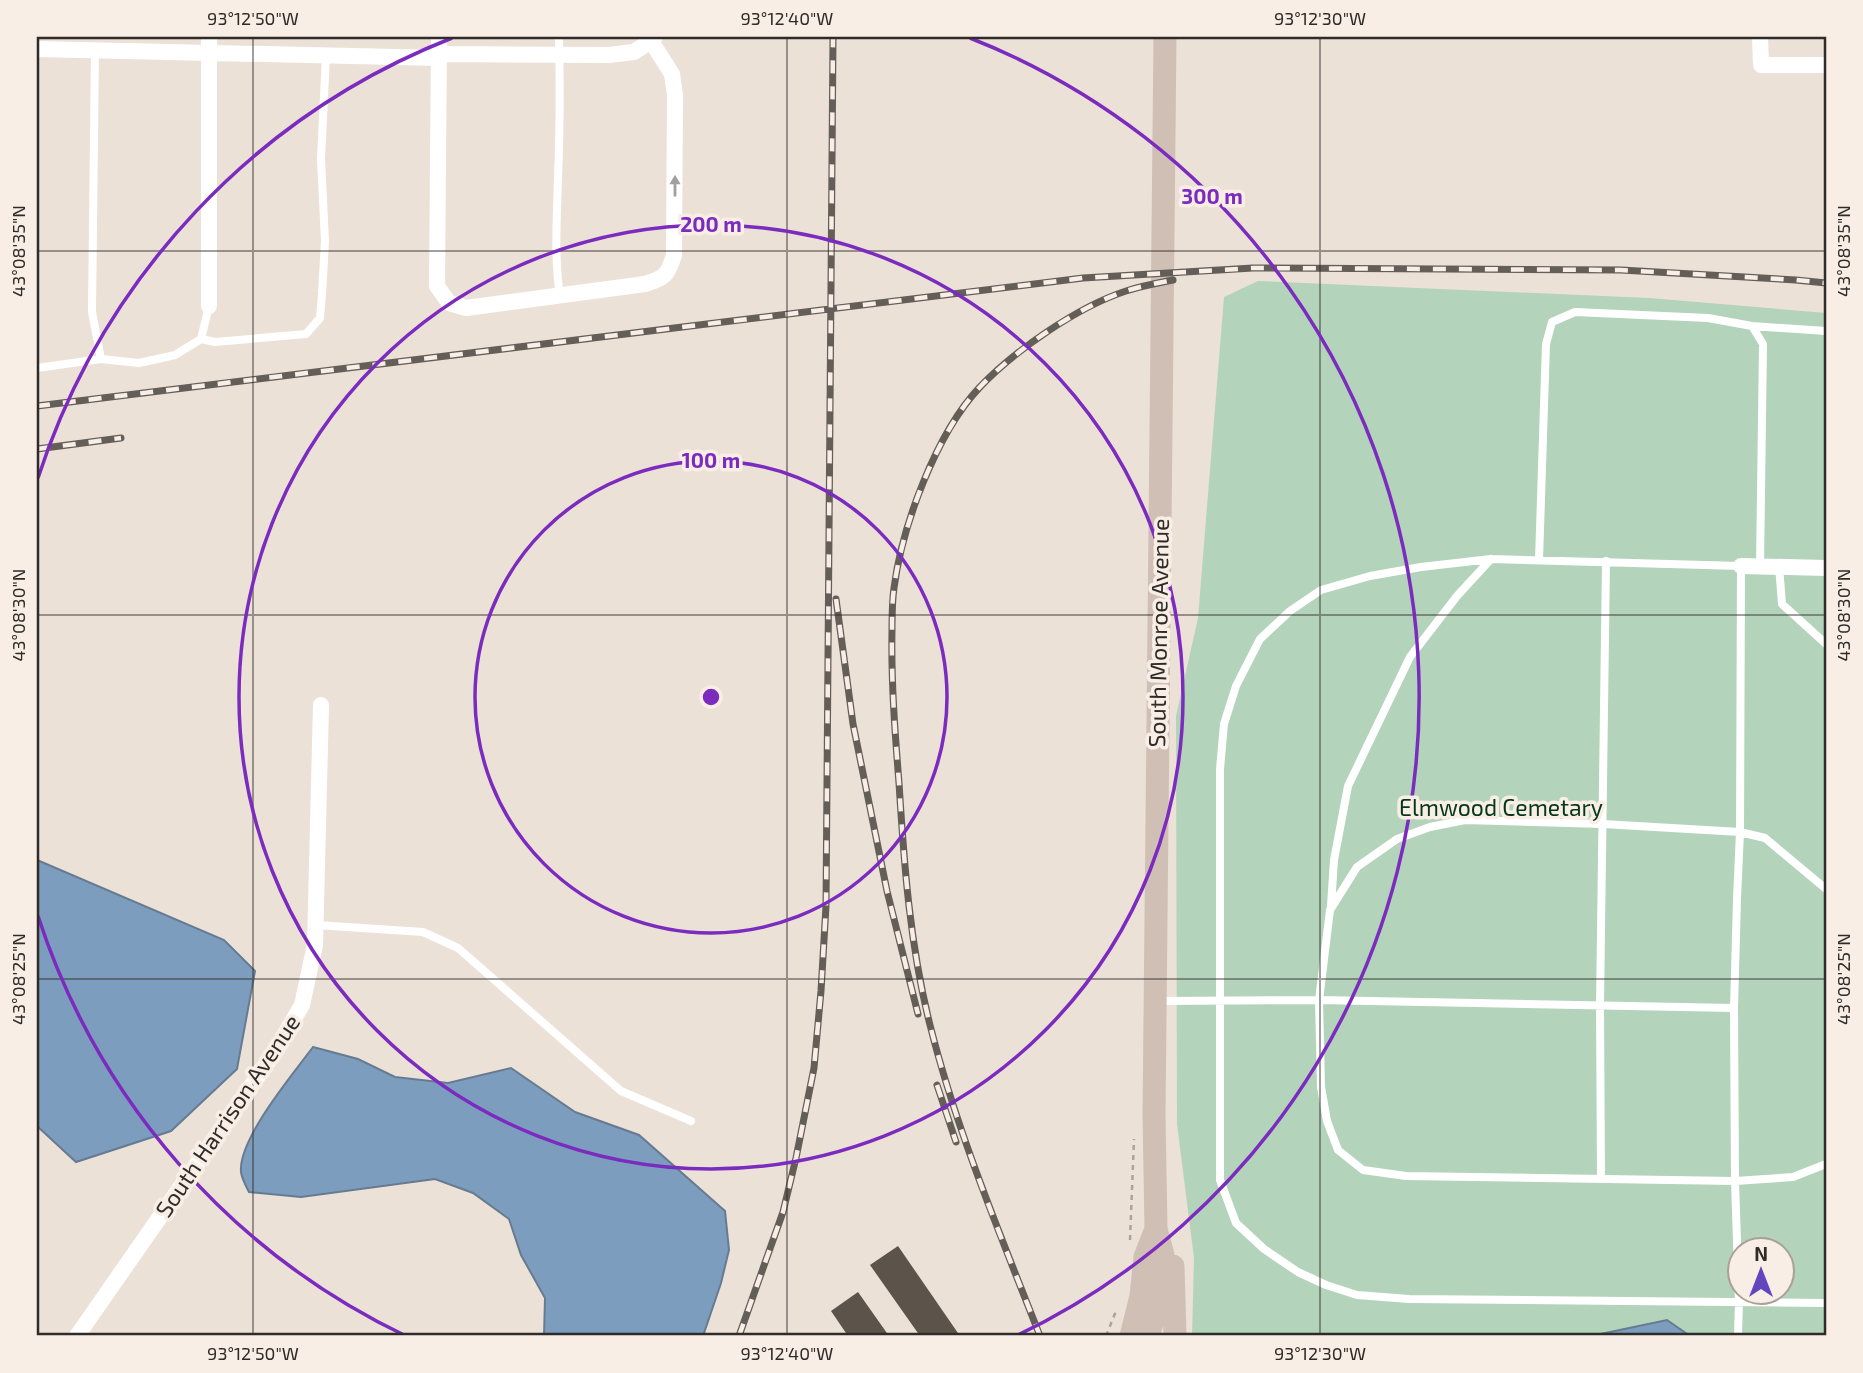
<svg xmlns="http://www.w3.org/2000/svg" width="1863" height="1373" font-family="'Exo 2',sans-serif">
<style>
.green{fill:#b4d3bb;fill-rule:evenodd}
.water{fill:#7d9dbe;stroke:#667b91;stroke-width:2}
.building{fill:#5c534b}
.lines{fill:none;stroke-linecap:round;stroke-linejoin:round}
.path{stroke:#aca39c;stroke-width:2.5;stroke-dasharray:5 5;stroke-linecap:butt}
.lane{stroke:#fff;stroke-width:8}
.street{stroke:#fff;stroke-width:16}
.secondary{stroke:#d0bfb5;stroke-width:23}
.rail-casing{stroke:#645e59;stroke-width:7}
.rail{stroke:#f9eee5;stroke-width:4.5;stroke-dasharray:13;stroke-linecap:butt}
.oneway{fill:#a1a09e}
.ticks{fill:none;stroke:#2f2b28;stroke-width:2;stroke-opacity:0.45}
.ring{fill:none;stroke:#7b2cbf;stroke-width:3.5}
.labels{text-anchor:middle;stroke-width:7;stroke-linejoin:round;paint-order:stroke}
.street-label{font-size:23px;fill:#2f2b28;stroke:#f9eee5}
.park-label{font-size:23px;fill:#04371a;stroke:#f9eee5}
.centre{fill:#7b2cbf;stroke:#f9eee5;stroke-width:3.5}
.ring-label{font-size:21px;text-anchor:middle;font-weight:bold;fill:#7b2cbf;stroke:#f9eee5;stroke-width:7;stroke-linejoin:round;paint-order:stroke}
.neatline{fill:none;stroke:#2f2b28;stroke-width:2.5}
.ticks-label{font-size:18px;text-anchor:middle;fill:#2f2b28}
</style>
<rect width="100%" height="100%" fill="#ece1d7"/>
<path class="green" d="M1258,281L1649,298L1826,313V1336H1192L1194,1258L1177,1124L1176,716L1198,618L1224,297ZM1741,1250H1783V1292H1741Z"/>
<path class="water" d="M37,860L224,940L255,971L237,1069L171,1131L76,1162L37,1126Z
M313,1047L358,1059L395,1077L448,1083L511,1068L575,1112L639,1135L725,1211L729,1250L721,1283L703,1336H544L545,1298L521,1255L509,1219L473,1193L435,1179L301,1197L249,1192C246,1186 242,1179 241,1172C238,1139 293,1074 313,1047Z
M1667,1320L1690,1336H1591Z"/>
<path class="building" d="M898,1246L960,1336H920L870,1265Z
M858,1292L889,1336H848L831,1311Z"/>
<g class="lines">
<path class="path" d="M1130,1240L1134,1139
M1106,1336L1116,1311"/>
<path class="lane" d="M559,37C560,84 560,130 558,177C557,217 554,257 560,296
M95,50L92,312L101,359
M1752,326L1826,331
M201,339L215,342L306,334L320,318L322,294L325,241L321,159L326,55
M37,368L101,359L139,363L175,355L201,339L209,306
M1539,560L1546,344L1552,322L1575,312L1708,318L1752,326L1763,344L1760,566
M1779,566L1782,604L1826,644
M1826,889L1765,838L1740,832L1603,824L1465,820L1430,827L1397,839L1357,867L1330,910L1319,1000L1321,1087L1327,1121L1338,1150L1363,1170L1406,1176L1735,1181L1793,1177L1826,1164
M1331,906L1334,860L1348,786L1410,657L1457,596L1491,559
M316,925L423,932L458,948L621,1091L691,1121
M1158,1001L1319,1000L1734,1008
M1601,1179L1600,1005L1606,561
M1738,1336L1739,1301L1735,1181L1734,1008L1737,899L1740,832L1741,566L1491,559L1421,567L1370,576L1321,590L1290,611L1260,639L1236,686L1224,724L1220,769V1180L1236,1223L1264,1249L1298,1272L1326,1285L1357,1295L1409,1299L1826,1303"/>
<path class="street" d="M439,37L437,286L449,303L466,308L645,284C665,278 668,275 674,255L675,95L672,74L651,41L655,37
M1760,37L1761,65H1826
M37,49L440,58
M439,54L609,55L634,52L651,41
M209,306V37
M1741,566L1826,568
M77,1336L272,1056L302,1005L315,945L321,705"/>
<path class="secondary" d="M1173,1266L1175,1336
M1131,1336L1141,1296L1145,1257L1156,1229
M1148,1336L1156,1311L1163,1255L1156,1229L1154,1115L1165,37"/>
<defs>
<path id="rail" d="M37,406L1083,278L1253,268L1621,270L1796,280L1826,283
M37,449L121,438
M836,599L853,724L887,891L918,1014
M937,1085L956,1142
M739,1336L783,1212L796,1158L814,1068L821,991L826,906L833,37
M1040,1336C1000,1234 957,1132 930,1025C910,946 904,864 899,783C895,733 891,681 892,631C892,617 892,602 894,588C902,526 936,434 979,388C1014,351 1077,307 1126,291C1141,286 1158,283 1173,280"/>
</defs>
<use href="#rail" class="rail-casing"/>
<use href="#rail" class="rail"/>
</g>
<defs><path id="oneway-solid" d="M-6-.8H1V-3.2L6.5 0L1 3.2V.8H-6Z" transform="scale(1.75)"/></defs>
<use class="oneway" href="#oneway-solid" transform="translate(675 186) rotate(-90)"/>
<path class="ticks" d="M253,37V1336M787,37V1336M1320,37V1336M37,251H1826M37,615H1826M37,979H1826"/>
<g class="ring">
<circle cx="711" cy="697" r="236"/>
<circle cx="711" cy="697" r="472"/>
<path d="M406 1336A708 708 0 0 1 38 916M38 478A708 708 0 0 1 452 38M970 38A708 708 0 0 1 1016 1336"/>
</g>
<g class="labels">
<g class="street-label">
<text transform="translate(1159 633) rotate(-89)" y="8">South Monroe Avenue</text>
<text transform="translate(228 1116) rotate(-56)" y="8">South Harrison Avenue</text>
</g>
<g class="park-label">
<text x="1501" y="816">Elmwood Cemetary</text>
</g>
</g>
<circle cx="711" cy="697" r="10" class="centre"/>
<g class="ring-label">
<text x="1212" y="204">300 m</text>
<text x="711" y="232">200 m</text>
<text x="711" y="468">100 m</text>
</g>
<rect width="1863" height="1373" fill="none" stroke="#f9eee5" stroke-width="77"/>
<g transform="translate(1761 1271)"><circle r="33" fill="#f9eee5" stroke="#a8a099" stroke-width="2"/>
<path d="M0-5L12 26L0 18L-12 26Z" fill="#6146bf"/>
<text y="-10" font-size="19" font-weight="bold" text-anchor="middle" fill="#2f2b28">N</text>
</g>
<rect x="38" y="38" width="1787" height="1296" class="neatline"/>
<g class="ticks-label">
<text x="253" y="25">93°12'50"W</text>
<text x="787" y="25">93°12'40"W</text>
<text x="1320" y="25">93°12'30"W</text>
<text transform="translate(19 251) rotate(-90)" y="6">43°08'35"N</text>
<text transform="translate(1844 251) rotate(-90)" y="6">43°08'35"N</text>
<text transform="translate(19 615) rotate(-90)" y="6">43°08'30"N</text>
<text transform="translate(1844 615) rotate(-90)" y="6">43°08'30"N</text>
<text transform="translate(19 979) rotate(-90)" y="6">43°08'25"N</text>
<text transform="translate(1844 979) rotate(-90)" y="6">43°08'25"N</text>
<text x="253" y="1360">93°12'50"W</text>
<text x="787" y="1360">93°12'40"W</text>
<text x="1320" y="1360">93°12'30"W</text>
</g>
</svg>
